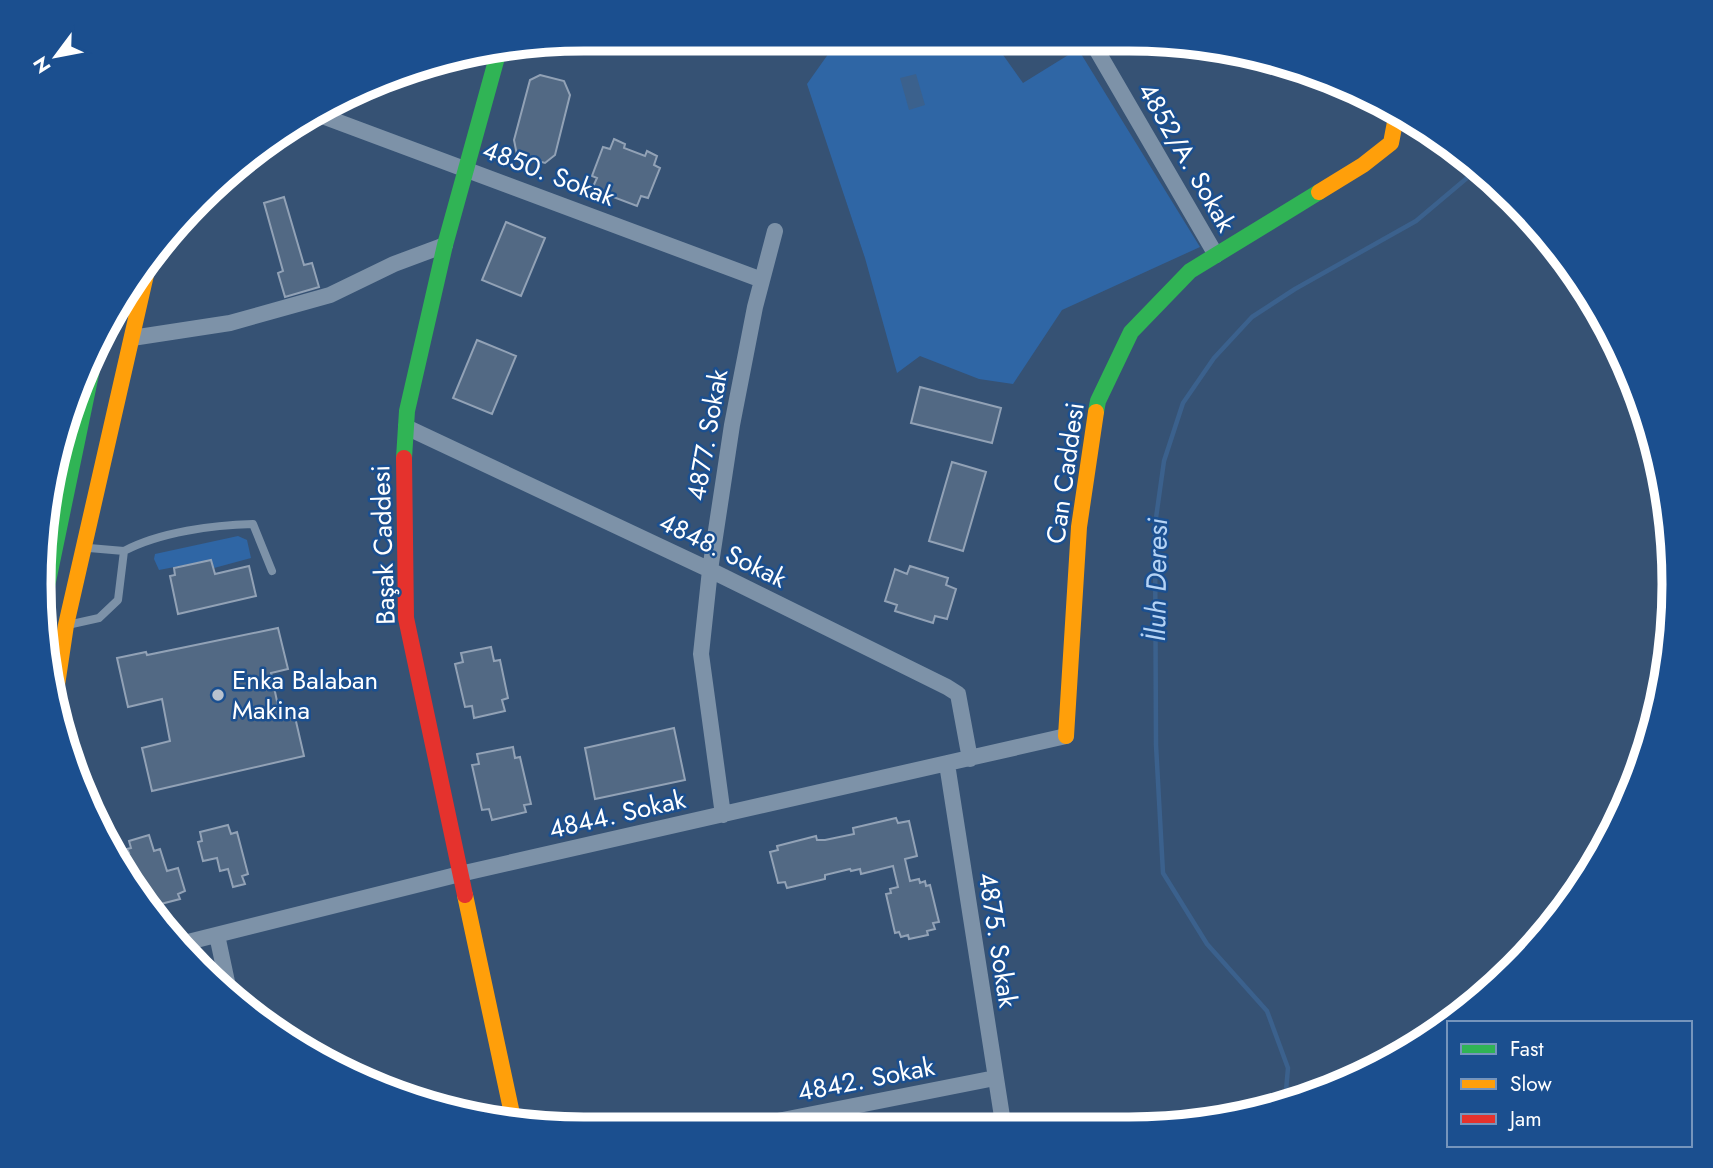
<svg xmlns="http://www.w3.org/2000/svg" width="1713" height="1168" font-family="Jost,sans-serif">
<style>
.green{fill:#2f66a5}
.water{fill:#3b618d}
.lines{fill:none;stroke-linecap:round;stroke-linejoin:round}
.stream{stroke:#3b618d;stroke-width:4.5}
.building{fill:#526984;stroke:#92a2b6;stroke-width:2}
.lane{stroke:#7d92a8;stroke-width:8}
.street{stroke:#7d92a8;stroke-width:16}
.fast{stroke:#30b455;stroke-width:16}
.slow{stroke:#ff9f0a;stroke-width:16}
.jam{stroke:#e5322d;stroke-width:16}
.poi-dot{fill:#b9c2ce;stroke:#1b4f8f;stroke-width:2.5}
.labels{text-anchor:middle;stroke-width:5;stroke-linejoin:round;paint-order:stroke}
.street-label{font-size:26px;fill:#fff;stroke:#1b4f8f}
.poi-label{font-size:26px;fill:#fff;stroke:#1b4f8f;text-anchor:start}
.water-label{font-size:28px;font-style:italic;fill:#b5d3f5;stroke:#1b4f8f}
.rim{fill:none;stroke:#fff;stroke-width:9}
</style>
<rect width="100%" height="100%" fill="#365274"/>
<path class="green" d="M836,43L996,45L1023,83L1078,49L1200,247L1062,310L1013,384L979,379L920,356L897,373L865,258L807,84Z
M238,536L247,540L251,558L214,568L211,560L159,570L154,559L155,554Z"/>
<path class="water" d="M916,74L925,105L909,110L900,78Z"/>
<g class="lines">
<path class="stream" d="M1285,1102L1288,1068L1267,1011L1207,944L1163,873L1156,745L1155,525L1164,461L1183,403L1214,358L1252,317L1295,289L1416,221L1467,178L1472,165"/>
</g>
<path class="building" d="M540,75L564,81L570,95L555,155L545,163L517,155L514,140L530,80Z
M614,139L625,144L624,148L645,156L647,151L657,156L654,165L660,168L648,198L641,196L637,206L592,189L597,178L592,176L603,147L610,149Z
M284,197L304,265L312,263L319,287L285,297L278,273L283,271L264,203Z
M506,222L545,238L521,296L482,280Z
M477,340L516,356L492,414L453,398Z
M920,387L1001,408L992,443L911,423Z
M952,462L986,472L963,551L929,541Z
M211,560L215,574L249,566L256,596L178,614L170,576L175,575L174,568Z
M910,566L948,578L946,585L956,589L947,619L935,616L933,623L895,611L897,605L885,601L895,569L907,574Z
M278,628L288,669L271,673L281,720L295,717L304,756L152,791L142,748L170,741L162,699L128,707L117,658L146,652L147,655Z
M491,647L494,661L500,660L508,698L502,700L505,711L474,718L472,706L465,707L455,664L463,662L461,653Z
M674,728L685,780L595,799L585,748Z
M513,747L515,758L520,757L531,804L524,805L526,812L492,820L489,809L482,810L472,765L479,764L477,754Z
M896,818L898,823L909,821L917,856L905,859L910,881L919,879L920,883L925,881L926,886L930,885L939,922L933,923L935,929L927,931L928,935L909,939L908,935L901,937L899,932L895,933L886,894L891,893L890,889L898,887L893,866L861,874L860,869L851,871L850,869L825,875V879L787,888L785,882L778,883L770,852L778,850L777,846L816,836L817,840H825L854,834L853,828Z
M228,825L231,834L237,832L248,874L242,876L245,884L233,887L228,869L220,871L217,858L203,861L198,842L202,841L200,832Z
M149,835L154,851L160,849L167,871L178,868L185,891L178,894L180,899L153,906L128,872L123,855L129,853L127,849L131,848L129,841Z"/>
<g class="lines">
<path class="lane" d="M89,548L124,551
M72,624L99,618L118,600L124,551C160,532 213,525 253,524L272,571"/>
<path class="street" d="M1095,47L1216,255
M317,114L762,280
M132,338L230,323L330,295L394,264L445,245
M406,427L710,570L947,687L958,694L970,759
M947,764L1003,1123
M723,815L701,654L710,570L732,425L755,307L775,231
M217,935L230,996
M180,944L460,874L1066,736
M747,1127L995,1078"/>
<path class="fast" d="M1096,412L1098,401L1131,332L1190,271L1319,192
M404,458L407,411L445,245L499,50
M46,591L96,350"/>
<path class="slow" d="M1319,192L1363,165L1391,143L1396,117L1390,107
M54,705L66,625L148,266
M1066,736L1079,527L1096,412
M465,895L514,1123"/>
<path class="jam" d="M404,458L406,618L465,895"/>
</g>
<circle class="poi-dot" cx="218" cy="695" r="7"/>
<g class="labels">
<g class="street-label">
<text transform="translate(1187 157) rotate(60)" y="9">4852/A. Sokak</text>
<text transform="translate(549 173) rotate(21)" y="9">4850. Sokak</text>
<text transform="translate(707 435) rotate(-80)" y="9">4877. Sokak</text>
<text transform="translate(1065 473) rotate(-82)" y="9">Can Caddesi</text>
<text transform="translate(383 545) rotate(-92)" y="9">Başak Caddesi</text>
<text transform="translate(723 550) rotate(26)" y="9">4848. Sokak</text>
<text transform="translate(617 814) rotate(-13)" y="9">4844. Sokak</text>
<text transform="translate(998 940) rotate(81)" y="9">4875. Sokak</text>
<text transform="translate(866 1079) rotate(-11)" y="9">4842. Sokak</text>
</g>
<g class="poi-label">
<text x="232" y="689">Enka Balaban<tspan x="232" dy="30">Makina</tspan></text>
</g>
<g class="water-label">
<text transform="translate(1156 580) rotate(-89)" y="10">İluh Deresi</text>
</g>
</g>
<path d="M0 0H1713V1168H0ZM584 51H1129A533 533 0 0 1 1662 584V584A533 533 0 0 1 1129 1117H584A533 533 0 0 1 51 584V584A533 533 0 0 1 584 51Z" fill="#1b4f8f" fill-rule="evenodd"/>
<path class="rim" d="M584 51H1129A533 533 0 0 1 1662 584V584A533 533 0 0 1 1129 1117H584A533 533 0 0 1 51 584V584A533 533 0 0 1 584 51Z"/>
<rect x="1447" y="1021" width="245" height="126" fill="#1b4f8f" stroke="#7695bc" stroke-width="2"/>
<rect x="1461" y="1044" width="35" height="10" fill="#30b455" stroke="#7695bc" stroke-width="2"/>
<text x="1510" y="1056" font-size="21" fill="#ffffff">Fast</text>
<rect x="1461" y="1079" width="35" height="10" fill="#ff9f0a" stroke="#7695bc" stroke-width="2"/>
<text x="1510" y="1091" font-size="21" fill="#ffffff">Slow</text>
<rect x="1461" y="1114" width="35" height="10" fill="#e5322d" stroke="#7695bc" stroke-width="2"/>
<text x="1510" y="1126" font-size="21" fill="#ffffff">Jam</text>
<g transform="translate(56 56) rotate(238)" stroke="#1b4f8f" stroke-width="5" paint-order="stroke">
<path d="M0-5L12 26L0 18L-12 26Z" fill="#ffffff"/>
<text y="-10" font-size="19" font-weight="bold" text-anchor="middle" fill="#ffffff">N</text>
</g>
</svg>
